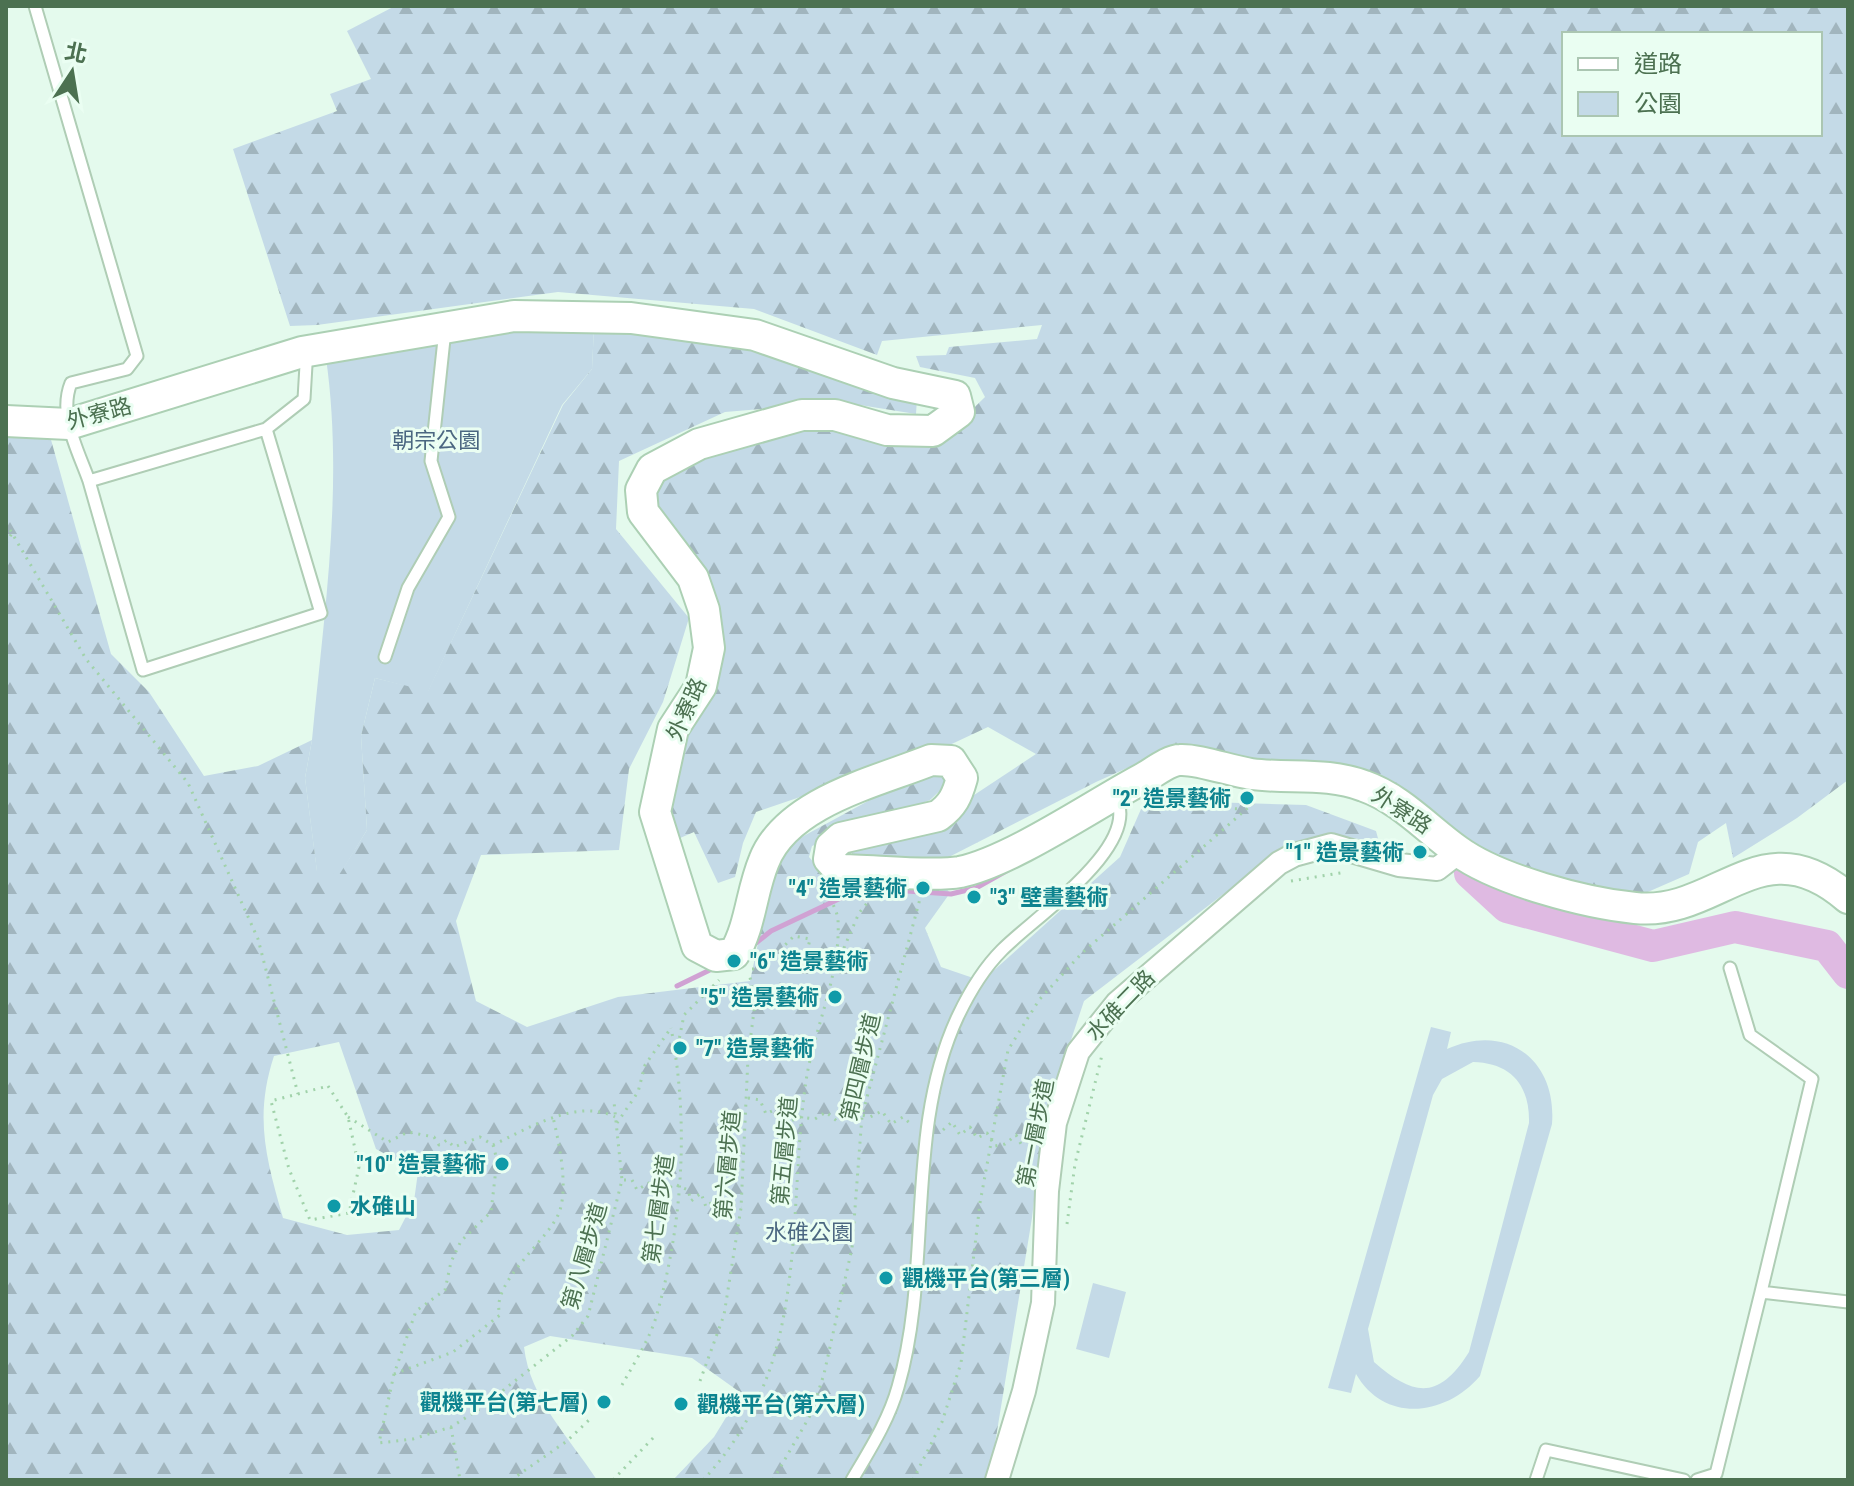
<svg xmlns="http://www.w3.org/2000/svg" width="1854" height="1486" font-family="'Roboto Condensed','Noto Sans TC',sans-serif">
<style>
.green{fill:#c4dae7;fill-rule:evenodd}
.forest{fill:url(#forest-firs);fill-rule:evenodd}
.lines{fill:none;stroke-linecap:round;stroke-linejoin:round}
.stream{stroke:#d0a2d3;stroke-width:5}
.river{stroke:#dfbae2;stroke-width:32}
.lane-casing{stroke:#afcdb5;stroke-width:15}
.street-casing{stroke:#afcdb5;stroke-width:26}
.secondary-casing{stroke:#acd0b4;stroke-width:34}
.path{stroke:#a1d2aa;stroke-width:3;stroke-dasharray:2 6;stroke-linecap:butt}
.lane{stroke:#fff;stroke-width:11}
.street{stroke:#fff;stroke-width:22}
.secondary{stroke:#fff;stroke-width:30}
.culture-dot{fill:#0f9aa8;stroke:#eafef2;stroke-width:3}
.labels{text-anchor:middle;stroke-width:6;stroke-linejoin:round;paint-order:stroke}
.street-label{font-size:22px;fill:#4c7151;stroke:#eafef2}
.park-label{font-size:22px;fill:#4b6781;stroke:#eafef2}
.culture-label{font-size:22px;font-weight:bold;fill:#0d838f;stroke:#eafef2;text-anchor:end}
</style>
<defs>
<pattern id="forest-firs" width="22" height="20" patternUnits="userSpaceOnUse" patternTransform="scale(2)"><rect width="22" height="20" fill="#c4dae7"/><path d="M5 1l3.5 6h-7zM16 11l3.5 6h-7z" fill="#a1b5be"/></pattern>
</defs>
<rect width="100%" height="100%" fill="#e4faed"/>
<path class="green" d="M594,327L592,369L562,405L428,692L375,678L361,736L367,830L339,876L317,872L305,778L312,740C324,613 344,485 326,358L502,329Z
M1431,1027L1451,1032L1447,1049C1507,1022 1557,1060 1552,1124L1480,1376C1446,1416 1385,1424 1356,1374L1351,1393L1328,1388ZM1473,1062C1511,1063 1530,1085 1529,1123L1469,1352C1439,1400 1414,1397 1374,1362L1368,1329L1433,1095L1442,1079Z
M1093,1283L1126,1292L1109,1358L1076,1349Z"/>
<path class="forest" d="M395,6H1848V780L1797,818L1733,858L1726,823L1698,842L1689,874L1618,905L1505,884L1386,797L1156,755L1096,782L945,859L854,858L849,844L965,801L1036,754L988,727L941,749L756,812L743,843L735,877L718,883L694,832L664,845L655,812L711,671L645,488C703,459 766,427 832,429C866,429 902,440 936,445L985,397L975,378L920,367L916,356L946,355L949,347L1037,339L1042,325L882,341L877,355L754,309L558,292L317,325L290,326L233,149L337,111L330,94L371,79L347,31ZM1564,34H1820V134H1564Z
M594,327L754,342L917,399L916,414L841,402L725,412L619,461L616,529L689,618L663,702L629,769L619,850L481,855L456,921L476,1001L527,1027L618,997L750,981L774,868L787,845L892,788L941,771L947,784L930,800L812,846L809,857L825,875L940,881L950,893L925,928L941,967L982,981L1120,857L1145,800L1306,805L1376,831L1379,842L1339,836L1304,847L1247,876L1084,1001L1043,1124L1032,1218L989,1480H673L714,1437L741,1393L692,1358L550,1336L524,1347C530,1399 569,1437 597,1480H6V422L48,429L111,654L149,692L204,776L258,766L312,740L305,778L317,871L339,875L367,830L361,736L375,678L428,691L563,405L592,369ZM339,1042L376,1149L418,1172L414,1201L399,1230L347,1235L283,1218C266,1158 254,1117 274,1056Z"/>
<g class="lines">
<path class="stream" d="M751,947L771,931L862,888L951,894L976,888L1008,870
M677,986L716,967"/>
<path class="river" d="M1470,873L1507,907L1653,946L1735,927L1827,946L1848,973"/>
<defs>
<path id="lane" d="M35,6L137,356L127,369L71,383C58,415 78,450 89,481
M266,429L321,613L143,670L89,481L266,429L304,399L306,365L303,353
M385,657L408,588L449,517L431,461L445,330
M1730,968L1750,1035L1812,1079L1761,1292
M852,1480C869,1451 889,1420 898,1387C933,1268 904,1131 958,1016C969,993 984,968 1002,950C1032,919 1147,843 1114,795
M1536,1480L1546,1450L1684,1480
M1697,1480L1716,1474L1761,1292L1848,1302"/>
<path id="street" d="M997,1480L1024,1391L1043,1303L1047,1191L1055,1123L1078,1052L1117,1003L1279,863L1294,855L1331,845L1399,865L1437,869L1459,852"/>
<path id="secondary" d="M6,421L69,424L302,352L514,316L631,318L755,335L893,383L955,396L959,412L933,431L887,430L835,415H802L699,444L652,469L641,490L643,512L693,578L704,610L709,648L701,686L673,729L655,812L697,946L716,956L734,954C751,925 751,892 764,861C787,802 876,782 931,760L951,761L962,778C957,796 953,805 938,816L841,838L831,847L829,859L839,870C871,870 932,877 960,872C1012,861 1093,805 1142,779C1153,773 1169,760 1180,760C1198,759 1231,771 1251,774C1289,779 1327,772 1364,786C1401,799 1427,829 1458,851C1498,880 1585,903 1635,908C1719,917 1761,823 1848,898"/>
</defs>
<use href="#lane" class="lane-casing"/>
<use href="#street" class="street-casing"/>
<use href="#secondary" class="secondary-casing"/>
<path class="path" d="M6,523L86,659L188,783L258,939L298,1094
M6,543L12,533
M1147,805L1243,809
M1291,881L1346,872
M752,969H760L785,952L782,948L794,936L810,939L806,957L837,964L859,913L872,897
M674,1043L679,1040L684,1015L719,980
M328,1086L348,1117L359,1167L349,1213L310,1220L289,1169L271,1101Z
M748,1098L760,1100L766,1114L780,1107L789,1122L799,1117L815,1119L826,1112L838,1122L854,1113L870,1117L882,1111L891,1124L903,1117L913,1126
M348,1117L388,1142L408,1132L434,1137L439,1145L447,1140L454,1147L480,1137L493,1145
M617,1123L638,1092L645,1065L671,1028
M943,1130L952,1122L960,1135L970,1127L977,1138L987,1133L995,1146L1005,1144L1016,1135L1021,1144L1033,1139
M493,1145L497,1160L491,1212L461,1241L451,1262L445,1290L416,1311L394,1374L379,1443L413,1439L451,1427L478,1410L572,1336L588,1316L622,1180L614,1102
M493,1145C529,1128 577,1098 615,1117
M624,1180H632L637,1190L654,1180L663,1193L674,1184L688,1190L691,1201L701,1193L706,1207L717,1198L723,1213L732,1204L741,1208
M1067,1224L1075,1164L1102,1055
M394,1374L453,1352L500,1315C489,1282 552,1238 560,1210C568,1184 559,1143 553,1117
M700,1381L724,1315L741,1208L748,1058L755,1003L749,972
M622,1385C634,1363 650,1339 657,1314C683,1221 689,1122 671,1028
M451,1427L460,1480
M511,1480L567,1441L589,1420
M613,1480L654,1437
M703,1480C730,1452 753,1414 767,1377C801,1287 792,1176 806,1081C814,1028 841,975 838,920C837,910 831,901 827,892
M773,1480L811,1414L824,1374L852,1248L862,1116L921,895
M913,1480L942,1422L961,1363L980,1203L1008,1050L1039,1000L1082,953L1258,799"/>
<use href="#lane" class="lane"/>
<use href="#street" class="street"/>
<use href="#secondary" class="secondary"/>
</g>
<g class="culture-dot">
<circle cx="1247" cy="798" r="8"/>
<circle cx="1420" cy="852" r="8"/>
<circle cx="923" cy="888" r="8"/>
<circle cx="974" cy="897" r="8"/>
<circle cx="734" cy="961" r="8"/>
<circle cx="835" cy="997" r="8"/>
<circle cx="680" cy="1048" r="8"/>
<circle cx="502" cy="1164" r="8"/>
<circle cx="334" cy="1206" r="8"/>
<circle cx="886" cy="1278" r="8"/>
<circle cx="604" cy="1402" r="8"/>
<circle cx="681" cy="1404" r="8"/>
</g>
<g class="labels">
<g class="street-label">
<text transform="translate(99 413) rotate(-15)" y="8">外寮路</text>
<text transform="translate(686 709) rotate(-66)" y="8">外寮路</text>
<text transform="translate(1402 810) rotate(33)" y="8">外寮路</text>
<text transform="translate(1120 1005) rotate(-46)" y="8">水碓二路</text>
<text transform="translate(860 1067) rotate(-77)" y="8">第四層步道</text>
<text transform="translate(1035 1133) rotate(-79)" y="8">第一層步道</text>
<text transform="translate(784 1151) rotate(-85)" y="8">第五層步道</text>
<text transform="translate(727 1165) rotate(-85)" y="8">第六層步道</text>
<text transform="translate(658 1209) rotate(-82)" y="8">第七層步道</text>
<text transform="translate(584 1256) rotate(-74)" y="8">第八層步道</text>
</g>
<g class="park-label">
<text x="436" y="448">朝宗公園</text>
<text x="809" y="1240">水碓公園</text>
</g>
<g class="culture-label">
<text x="1231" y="806">"2" 造景藝術</text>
<text x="1404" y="860">"1" 造景藝術</text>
<text x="907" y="896">"4" 造景藝術</text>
<text x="990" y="905" text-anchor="start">"3" 壁畫藝術</text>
<text x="750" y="969" text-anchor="start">"6" 造景藝術</text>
<text x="819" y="1005">"5" 造景藝術</text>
<text x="696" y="1056" text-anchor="start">"7" 造景藝術</text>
<text x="486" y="1172">"10" 造景藝術</text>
<text x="350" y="1214" text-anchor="start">水碓山</text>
<text x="902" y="1286" text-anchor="start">觀機平台(第三層)</text>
<text x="588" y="1410">觀機平台(第七層)</text>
<text x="697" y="1412" text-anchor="start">觀機平台(第六層)</text>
</g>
</g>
<rect width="1854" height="1486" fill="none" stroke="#4c7151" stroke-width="16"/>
<rect x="1562" y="32" width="260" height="104" fill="#eafef2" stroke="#abc6b2" stroke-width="2"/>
<rect x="1578" y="58" width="40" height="12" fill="#ffffff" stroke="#abc6b2" stroke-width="2"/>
<text x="1634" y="72" font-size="24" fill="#4c7151">道路</text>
<rect x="1578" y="92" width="40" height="24" fill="#c4dae7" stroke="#abc6b2" stroke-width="2"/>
<text x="1634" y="112" font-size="24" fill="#4c7151">公園</text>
<g transform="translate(72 72) rotate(12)" stroke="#eafef2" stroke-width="6" paint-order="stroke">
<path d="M0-6L14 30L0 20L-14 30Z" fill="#4c7151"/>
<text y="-12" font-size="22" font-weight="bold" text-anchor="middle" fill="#4c7151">北</text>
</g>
</svg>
